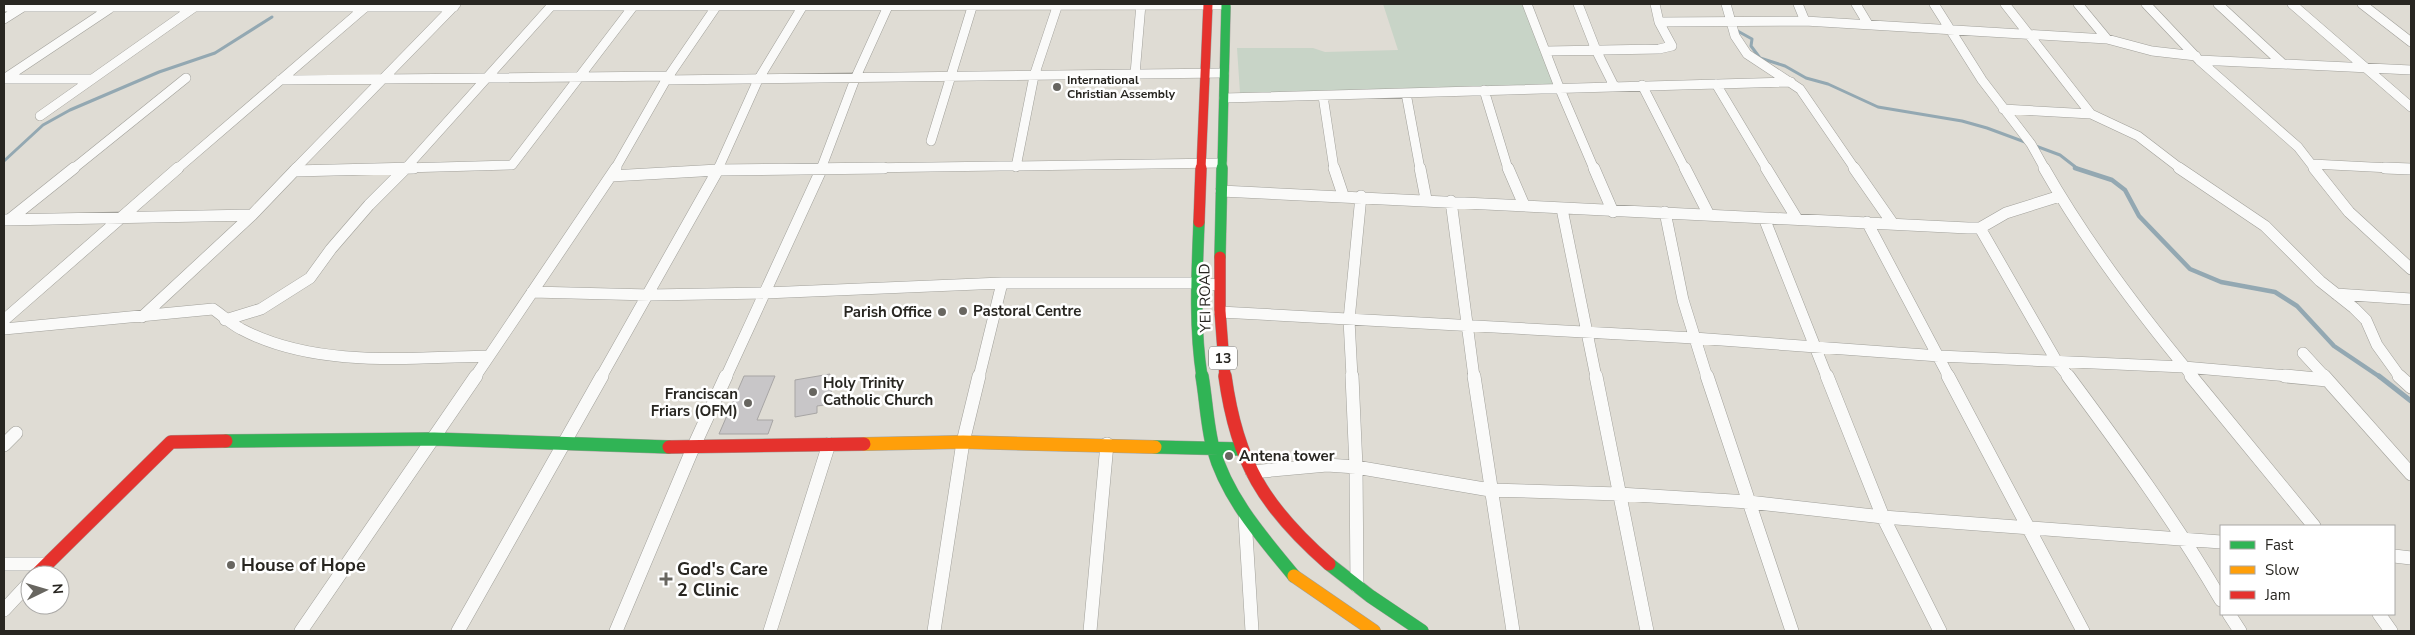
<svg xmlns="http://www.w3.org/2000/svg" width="2415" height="635" font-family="'Nunito Sans',sans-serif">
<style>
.green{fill:#c8d4c7}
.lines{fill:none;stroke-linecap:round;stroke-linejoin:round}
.stream-far2{stroke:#93a8b2;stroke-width:3}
.stream-far1{stroke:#93a8b2;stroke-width:4.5}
.stream{stroke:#93a8b2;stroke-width:5}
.building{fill:#c8c6c8;stroke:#a7a5a4}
.street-far2-casing{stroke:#a1a09a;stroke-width:10}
.street-far1-casing{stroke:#a1a09a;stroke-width:12}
.street-casing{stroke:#a1a09a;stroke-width:14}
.fast-far2-casing{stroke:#a1a09a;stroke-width:10}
.fast-far1-casing{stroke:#a1a09a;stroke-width:12}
.fast-casing{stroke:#a1a09a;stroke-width:14}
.slow-casing{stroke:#a1a09a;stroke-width:14}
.jam-far2-casing{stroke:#a1a09a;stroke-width:10}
.jam-far1-casing{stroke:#a1a09a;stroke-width:12}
.jam-casing{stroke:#a1a09a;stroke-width:14}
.street-far2{stroke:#fafaf9;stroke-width:9}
.street-far1{stroke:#fafaf9;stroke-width:11}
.street{stroke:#fafaf9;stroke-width:13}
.fast-far2{stroke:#30b455;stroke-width:9}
.fast-far1{stroke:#30b455;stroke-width:11}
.fast{stroke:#30b455;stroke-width:13}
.slow{stroke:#ff9f0a;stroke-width:13}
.jam-far2{stroke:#e5322d;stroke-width:9}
.jam-far1{stroke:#e5322d;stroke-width:11}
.jam{stroke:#e5322d;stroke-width:13}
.poi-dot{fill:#686660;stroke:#fff;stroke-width:2}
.labels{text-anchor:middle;stroke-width:5;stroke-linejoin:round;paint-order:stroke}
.far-poi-label{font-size:12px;font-weight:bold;fill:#282621;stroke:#fff;text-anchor:start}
.shield{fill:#fff;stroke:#686764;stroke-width:1}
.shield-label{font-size:14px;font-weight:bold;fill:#282621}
.street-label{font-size:15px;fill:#282621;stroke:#fff}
.poi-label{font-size:15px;font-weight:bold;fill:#282621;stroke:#fff;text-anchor:start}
.near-poi-label{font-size:18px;font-weight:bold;fill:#282621;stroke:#fff;text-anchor:start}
</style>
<rect width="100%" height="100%" fill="#dfdcd4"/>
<path class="green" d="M1383,4H1522L1556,85L1240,93L1237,48H1313L1325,52L1398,50Z"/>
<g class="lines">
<path class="stream-far2" d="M1734,29L1752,39L1751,46L1760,58L1785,66L1806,78L1828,84L1878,107L1962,121L1987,128L2060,155L2078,169
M4,161L43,125L70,110L159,72L215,53L272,17"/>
<path class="stream-far1" d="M2075,168L2112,180L2125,190L2139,216L2190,269L2221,282L2275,292L2297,306L2334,346L2380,377"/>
<path class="stream" d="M2379,376L2411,401"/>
</g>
<path class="building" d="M830,374L832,404L817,406V413L795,417V380Z
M744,376H775L757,420H773L768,434H719Z"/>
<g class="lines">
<defs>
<path id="street-far2" d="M1527,4L1559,87L1594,169
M1578,4L1596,50L1614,86
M1655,4L1659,22
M1726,4L1735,36L1747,54L1800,89L1855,169
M1798,4L1805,21
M1856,4L1868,24
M1934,4L1982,80L2031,144L2045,169
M2005,4L2091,114L2138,136L2181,169
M2078,4L2107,39
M2146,4L2199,60L2298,147L2315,169
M2218,4L2282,63
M2292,4L2411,107
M2362,4L2411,42
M550,6L1226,5
M4,7H454
M4,19L23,7
M1547,51L1659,49L1672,46L1659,22L1805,21L2107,39L2152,51L2196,56
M2199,60L2411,70
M1135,74L1141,4
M4,79L109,9
M4,79H92
M280,80L669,76
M666,80L1224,73
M1716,84L1767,169
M1642,85L1685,169
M1484,90L1508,169
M1406,93L1420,169
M1323,96L1334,169
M1224,98L1791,82
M2003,109L2091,114
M40,116L196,6
M931,141L973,4
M2312,164L2410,169
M1016,167L1034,76L1058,4
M73,169L186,78
M177,169L369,4
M295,169L456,4
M369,169L512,165L635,4
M405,169L553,4
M615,169L666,80L718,4
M718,169L758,80L804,4
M794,169L1222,163
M821,169L855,79L889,4"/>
<path id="street-far1" d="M1334,168L1343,195
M1420,168L1426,199
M1508,168L1524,205
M1594,168L1613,212
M1685,168L1709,215
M1766,168L1797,219
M1854,168L1893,224
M2044,168C2086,242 2139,312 2193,377
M2179,168L2265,226L2320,281L2354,308L2366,320L2377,345L2400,377
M2314,168L2349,212L2411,269
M2385,168L2411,169
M294,171L414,168
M611,176L718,170L884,168
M1221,191L1968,228H1980L2006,213L2060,196
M1451,201L1474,377
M1562,209L1596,377
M1665,212L1683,300L1707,377
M1764,218L1827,377
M4,220L252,215
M9,220L74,168
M1867,222L1949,377
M1980,228L2057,362L2069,377
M532,292L650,295L765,293L1002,283H1197L1218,285
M2336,294L2411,299
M1220,312L1694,338L1939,356L2184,367L2299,377
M142,317L252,215L297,168
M4,320L178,168
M225,320L261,309L310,278L331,249L369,205L406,168
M4,329L213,309C222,315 231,324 241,329C314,368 408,358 488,356
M2303,353L2325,377
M475,377L616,168
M601,377L719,168
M726,377L822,168
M979,377L1002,283
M1352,377L1349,320L1361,196"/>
<path id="street" d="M1352,376L1356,467L1357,586
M1474,376L1513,631
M1596,376L1647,631
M1707,376L1792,631
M1827,376L1883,517L1940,631
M1948,376L2083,631
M2068,376C2122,449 2175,521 2221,600
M2191,376L2314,526
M2285,376L2327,380
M2324,376L2411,474
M2399,376L2411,387
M4,445L16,433
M1252,472L1327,465L1356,467L1490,490L1619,494L1749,502L1883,517L2221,542
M1245,518L1252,631
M2394,556L2411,558
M4,564H46
M4,610L30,582
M2229,614L2240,631
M2379,614L2391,631
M301,631L476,376
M458,631L602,376
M616,631L693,448L726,376
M770,631L829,444
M934,631L963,442L979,376
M1090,631L1107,444"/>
<path id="fast-far2" d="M1222,169L1226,4"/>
<path id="fast-far1" d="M1199,222C1197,273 1194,326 1202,377
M1220,257L1222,168"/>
<path id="fast" d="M1202,376C1206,399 1207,425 1213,448C1227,498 1262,537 1294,576
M226,441L434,439L669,447
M1155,447L1240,449
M1329,564L1370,596L1422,631"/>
<path id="slow" d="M864,444L963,442L1155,447
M1294,576L1374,631"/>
<path id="jam-far2" d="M1201,169L1208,4"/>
<path id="jam-far1" d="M1199,222L1201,168
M1220,257V311L1225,377"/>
<path id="jam" d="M1225,376C1237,463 1264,507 1329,564
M669,447L864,444
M36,575L171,442L226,441"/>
</defs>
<use href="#street-far2" class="street-far2-casing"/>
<use href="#street-far1" class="street-far1-casing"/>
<use href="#street" class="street-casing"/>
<use href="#fast-far2" class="fast-far2-casing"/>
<use href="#fast-far1" class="fast-far1-casing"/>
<use href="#fast" class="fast-casing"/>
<use href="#slow" class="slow-casing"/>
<use href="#jam-far2" class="jam-far2-casing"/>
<use href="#jam-far1" class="jam-far1-casing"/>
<use href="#jam" class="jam-casing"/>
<use href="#street-far2" class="street-far2"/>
<use href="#street-far1" class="street-far1"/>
<use href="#street" class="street"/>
<use href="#fast-far2" class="fast-far2"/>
<use href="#fast-far1" class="fast-far1"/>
<use href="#fast" class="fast"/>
<use href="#slow" class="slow"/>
<use href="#jam-far2" class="jam-far2"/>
<use href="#jam-far1" class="jam-far1"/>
<use href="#jam" class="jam"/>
</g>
<g class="poi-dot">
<circle cx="1057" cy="87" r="5"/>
<circle cx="963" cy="311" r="5"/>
<circle cx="942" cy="312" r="5"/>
<circle cx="813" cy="392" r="5"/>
<circle cx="748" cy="403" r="5"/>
<circle cx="1229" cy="456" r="5"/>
<circle cx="231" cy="565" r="5"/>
<path d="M663.5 571.5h5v5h5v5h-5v5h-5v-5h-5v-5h5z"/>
</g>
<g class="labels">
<g class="far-poi-label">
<text x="1067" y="84">International<tspan x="1067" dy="14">Christian Assembly</tspan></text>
</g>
<rect class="shield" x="1209" y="346.5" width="28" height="23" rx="4"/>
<g class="shield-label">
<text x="1223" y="363">13</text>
</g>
<g class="street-label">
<text transform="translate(1205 298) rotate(-91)" y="5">YEI ROAD</text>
</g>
<g class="poi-label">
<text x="973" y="316">Pastoral Centre</text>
<text x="932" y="317" text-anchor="end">Parish Office</text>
<text x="823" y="388">Holy Trinity<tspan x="823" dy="17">Catholic Church</tspan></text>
<text x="738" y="399" text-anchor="end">Franciscan<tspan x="738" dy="17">Friars (OFM)</tspan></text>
<text x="1239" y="461">Antena tower</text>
</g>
<g class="near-poi-label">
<text x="241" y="571">House of Hope</text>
<text x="677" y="575">God's Care<tspan x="677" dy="21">2 Clinic</tspan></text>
</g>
</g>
<rect width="2415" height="635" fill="none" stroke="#282621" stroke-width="10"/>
<rect x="2220" y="525" width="175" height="90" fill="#ffffff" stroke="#a9a8a6"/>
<rect x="2230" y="541" width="25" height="8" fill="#30b455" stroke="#a9a8a6"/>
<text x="2265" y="550" font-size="15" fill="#282621">Fast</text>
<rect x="2230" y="566" width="25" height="8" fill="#ff9f0a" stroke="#a9a8a6"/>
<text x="2265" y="575" font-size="15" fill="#282621">Slow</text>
<rect x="2230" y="591" width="25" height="8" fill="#e5322d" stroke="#a9a8a6"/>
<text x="2265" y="600" font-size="15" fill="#282621">Jam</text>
<g transform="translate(45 590) rotate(85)"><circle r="24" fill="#ffffff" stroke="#a9a8a6"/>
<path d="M0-4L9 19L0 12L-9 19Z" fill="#686660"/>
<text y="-8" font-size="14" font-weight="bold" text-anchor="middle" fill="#282621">N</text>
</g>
</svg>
